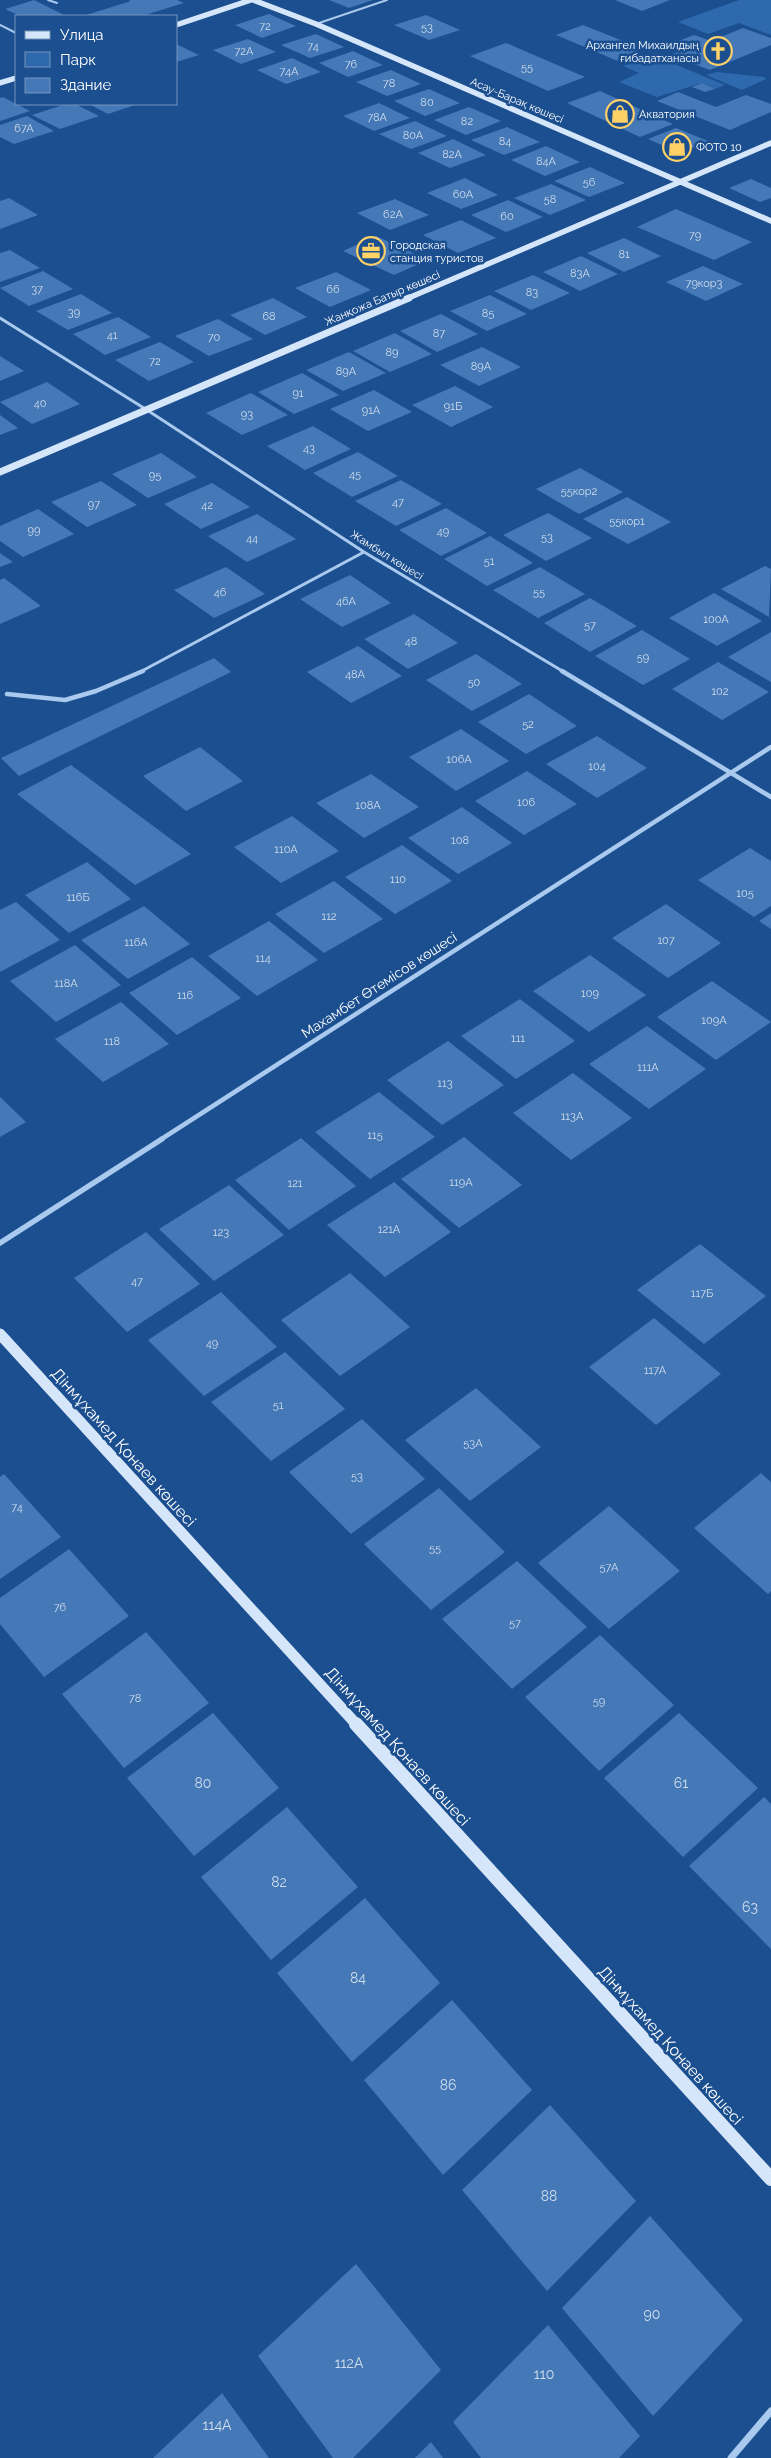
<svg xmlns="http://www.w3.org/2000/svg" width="771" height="2458" font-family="Raleway,sans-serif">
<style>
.green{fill:#2e69ad}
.building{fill:#4478b7}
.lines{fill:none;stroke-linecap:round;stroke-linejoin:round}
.lane{stroke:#a9c9ee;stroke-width:2}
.street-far3{stroke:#a9c9ee;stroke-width:3}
.street-far2{stroke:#a9c9ee;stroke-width:4.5}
.street-far1{stroke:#a9c9ee;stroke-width:5.5}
.street{stroke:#a9c9ee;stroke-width:7}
.secondary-far3{stroke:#d6e6fa;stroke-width:5.5}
.secondary-far2{stroke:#d6e6fa;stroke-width:7}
.secondary-far1{stroke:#d6e6fa;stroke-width:11}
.secondary{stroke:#d6e6fa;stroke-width:14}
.labels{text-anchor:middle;stroke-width:5;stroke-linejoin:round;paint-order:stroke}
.number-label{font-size:11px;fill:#d0dded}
.far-poi-label{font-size:11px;fill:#fff;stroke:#1b4f8f;text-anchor:start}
.far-street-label{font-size:11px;fill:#fff;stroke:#1b4f8f}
.street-label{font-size:14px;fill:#fff;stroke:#1b4f8f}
.near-number-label{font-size:14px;fill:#d0dded}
.near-street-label{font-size:16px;fill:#fff;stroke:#1b4f8f}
</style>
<rect width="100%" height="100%" fill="#1b4f8f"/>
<path class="green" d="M739,0H771V35L739,23L708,34L678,22Z
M641,59L667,61L725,85L715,89L702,83L657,97L619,82L639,73L623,66Z
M717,72L764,77L766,79L742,90L706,75Z"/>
<path class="building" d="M34,0L66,16H20L5,9Z
M128,0H177L184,3L142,16H83L131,1Z
M329,0H373L349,8Z
M615,0H670L642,11Z
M269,14L296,26L262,38L235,25Z
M426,15L460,30L429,40L394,25Z
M583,25L643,49L627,55L638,59L625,64L556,35Z
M743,28L771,38V45L710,70L670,55L690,47L676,42L694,35L711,41Z
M316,34L344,47L310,58L281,45Z
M248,39L276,52L241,64L213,50Z
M506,43L585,77L548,91L470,56Z
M176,44L199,55L176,62Z
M353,51L383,65L348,77L319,63Z
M292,58L321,72L286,84L257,70Z
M391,70L421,84L387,96L356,82Z
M702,83L715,89L705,92L692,87Z
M429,89L460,103L425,116L394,101Z
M600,91L673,124L640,137L567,103Z
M678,92L716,107L746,95L771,104V112L730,130L657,101Z
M3,97L30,111L0,121V98Z
M379,103L410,118L374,131L343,116Z
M66,104H75L99,116L60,129L32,115Z
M89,104H138L108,114Z
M469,107L501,121L466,135L434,120Z
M27,116L54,131L14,144L0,137V125Z
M415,121L447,136L411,149L379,134Z
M507,127L540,142L504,155L471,140Z
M676,128L708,141L680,153L648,139Z
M453,139L486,155L450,168L418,153Z
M546,146L580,162L545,176L511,160Z
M590,167L625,183L589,197L554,181Z
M465,178L498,195L461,209L427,193Z
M751,179L771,188V198L760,202L729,188Z
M551,184L586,200L550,215L514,198Z
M9,198L38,215L0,229V201Z
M395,199L429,215L390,230L357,213Z
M508,200L543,217L506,232L471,215Z
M676,209L752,242L714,260L637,227Z
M461,220L496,238L458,253L423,235Z
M376,236L428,260L394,275L343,251Z
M624,238L661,256L624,272L587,253Z
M10,250L40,268L0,282V253Z
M581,256L618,274L580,291L543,272Z
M703,266L743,284L706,301L666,282Z
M43,271L73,289L29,306L0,288Z
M336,272L371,290L330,307L295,288Z
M533,275L570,293L531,310L494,291Z
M81,294L112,313L68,330L36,311Z
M490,295L527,314L487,331L450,311Z
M273,298L307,317L265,335L230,315Z
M441,314L478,334L437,352L400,331Z
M118,317L151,337L105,355L73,334Z
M218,319L253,339L209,356L175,336Z
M395,333L432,354L390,372L353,351Z
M160,342L194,362L149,381L115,360Z
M482,347L521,367L479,386L440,365Z
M349,352L386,373L343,391L306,370Z
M0,356L24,371L0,381Z
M302,373L339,395L294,414L258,392Z
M47,382L80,404L32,424L0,402Z
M455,386L493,407L451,427L412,405Z
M374,390L412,412L368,431L330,409Z
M251,393L288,415L242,435L206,413Z
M0,415L18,428L0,435Z
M313,426L351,449L305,470L267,446Z
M358,452L398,476L352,497L313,473Z
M161,453L197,477L148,498L112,474Z
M580,468L623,492L579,514L536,489Z
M401,480L442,504L396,526L355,501Z
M101,481L137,505L87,527L51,502Z
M212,483L250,507L201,529L164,504Z
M627,497L671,522L628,544L583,519Z
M446,508L487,533L441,556L399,530Z
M38,509L74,534L23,557L0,541V526Z
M548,513L592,538L546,561L503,535Z
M257,514L296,539L247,562L208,536Z
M490,536L533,563L487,586L444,559Z
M0,553L13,562L0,567Z
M765,566L771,569L769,617L721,589Z
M226,567L265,594L214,618L174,590Z
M540,567L585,594L538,618L493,590Z
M350,575L391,603L342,627L300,599Z
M4,578L41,606L0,624V580Z
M714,593L762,621L717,646L669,618Z
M590,598L637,626L590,652L544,623Z
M414,614L458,643L408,669L364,639Z
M642,630L690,659L643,685L595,656Z
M771,632V682L728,657Z
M358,646L402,676L351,703L307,672Z
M476,654L522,684L472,711L426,680Z
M214,658L231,672L19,776L1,758Z
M718,662L769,692L722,720L672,689Z
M529,694L577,726L526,754L478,722Z
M461,729L509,761L456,791L409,757Z
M597,736L647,768L597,798L546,764Z
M200,747L243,781L186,811L143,776Z
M71,765L191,854L135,885L17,794Z
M527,771L577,804L524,835L475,801Z
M371,774L419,807L364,838L316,803Z
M462,807L512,843L458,874L408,838Z
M292,816L339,851L281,883L234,847Z
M402,845L452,881L395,914L345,877Z
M750,848L771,861V906L754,917L698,880Z
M87,862L131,899L69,933L25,895Z
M334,881L383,919L324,953L275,914Z
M16,902L60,940L0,972V910Z
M666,904L721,943L668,978L612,938Z
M144,906L190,944L128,979L81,940Z
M771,913V929L759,921Z
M269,921L318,960L257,996L208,956Z
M75,945L121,985L56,1022L10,981Z
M590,955L646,995L589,1032L533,991Z
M192,957L241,998L177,1035L129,993Z
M712,981L771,1022L716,1060L657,1017Z
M520,999L575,1041L516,1079L461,1036Z
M121,1002L169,1044L103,1082L55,1039Z
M647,1026L706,1069L649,1109L589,1064Z
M448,1041L504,1085L442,1125L387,1080Z
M573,1073L632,1118L571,1160L513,1113Z
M379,1092L435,1137L370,1179L315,1132Z
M0,1097L26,1122L0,1137Z
M464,1137L522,1185L459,1228L401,1179Z
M301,1138L356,1186L289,1230L235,1180Z
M394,1182L451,1232L385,1277L327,1225Z
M229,1185L284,1235L214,1281L159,1229Z
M146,1232L200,1284L127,1332L74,1278Z
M700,1244L766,1296L704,1344L637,1290Z
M350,1273L410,1327L340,1376L281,1320Z
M221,1292L277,1347L204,1396L148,1340Z
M654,1318L721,1374L656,1425L589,1367Z
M285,1352L345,1409L271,1461L211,1402Z
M476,1388L541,1447L470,1501L405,1440Z
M362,1419L425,1479L351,1534L289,1472Z
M761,1473L771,1482V1591L768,1594L694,1528Z
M4,1474L61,1537L0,1579V1477Z
M439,1488L505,1552L431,1610L364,1544Z
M609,1506L680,1571L609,1629L538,1563Z
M69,1549L129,1616L44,1677L0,1624V1598Z
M517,1561L587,1627L512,1689L442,1619Z
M146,1632L209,1703L124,1768L62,1694Z
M600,1635L674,1705L599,1771L525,1697Z
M213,1713L279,1788L194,1856L127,1778Z
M679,1713L758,1788L683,1857L604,1778Z
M764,1797L771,1804V1949L689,1866Z
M287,1807L358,1887L271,1960L201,1877Z
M365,1898L440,1983L352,2062L277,1973Z
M452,2000L532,2090L443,2175L364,2080Z
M550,2105L636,2201L547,2291L462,2190Z
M650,2216L743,2320L653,2416L562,2308Z
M356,2264L441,2370L353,2458H333L258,2356Z
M548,2325L640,2436L619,2458H481L453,2422Z
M222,2393L269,2458H153Z
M431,2442L443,2458H415Z"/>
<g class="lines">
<path class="lane" d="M48,0L57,3
M316,24L387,0
M0,25L16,33"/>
<path class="street-far3" d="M0,318L147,410L364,552L564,672
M140,672L364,552"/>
<path class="street-far2" d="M562,671L771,797
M7,694L65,700L96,691L143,671
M160,1140L771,747"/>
<path class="street-far1" d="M0,1243L162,1139"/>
<path class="street" d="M731,2458L771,2411"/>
<path class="secondary-far3" d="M253,0L316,24L771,221
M176,25L251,0
M0,83L16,78
M406,299L771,143"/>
<path class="secondary-far2" d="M0,472L409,298"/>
<path class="secondary-far1" d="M0,1334L357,1725"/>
<path class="secondary" d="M356,1724L771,2179"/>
</g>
<defs>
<symbol id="church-ring" viewBox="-11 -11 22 22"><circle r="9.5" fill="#1b4f8f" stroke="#ffd166" stroke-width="1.5"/><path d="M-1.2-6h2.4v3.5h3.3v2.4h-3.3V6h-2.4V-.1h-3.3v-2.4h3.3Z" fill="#ffd166"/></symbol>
<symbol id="shop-ring" viewBox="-11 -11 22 22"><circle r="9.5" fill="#1b4f8f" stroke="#ffd166" stroke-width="1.5"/><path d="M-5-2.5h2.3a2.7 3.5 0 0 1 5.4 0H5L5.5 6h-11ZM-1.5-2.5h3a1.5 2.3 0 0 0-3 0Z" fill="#ffd166"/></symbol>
<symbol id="office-ring" viewBox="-11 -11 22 22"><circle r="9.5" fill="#1b4f8f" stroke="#ffd166" stroke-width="1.5"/><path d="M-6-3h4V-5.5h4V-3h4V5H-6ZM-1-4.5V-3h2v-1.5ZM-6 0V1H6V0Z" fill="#ffd166"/></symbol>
</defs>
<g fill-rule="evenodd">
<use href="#church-ring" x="702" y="35" width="32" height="32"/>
<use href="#shop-ring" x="604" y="98" width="32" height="32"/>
<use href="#shop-ring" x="661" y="131" width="32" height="32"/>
<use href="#office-ring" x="355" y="235" width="32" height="32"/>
</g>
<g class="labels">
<g class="number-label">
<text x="265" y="30">72</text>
<text x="427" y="31">53</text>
<text x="313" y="50">74</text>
<text x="244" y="55">72А</text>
<text x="351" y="68">76</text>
<text x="527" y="71">55</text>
<text x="289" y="75">74А</text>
<text x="389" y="87">78</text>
<text x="427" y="106">80</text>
<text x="377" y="121">78А</text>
<text x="467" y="125">82</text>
<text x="24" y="132">67А</text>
<text x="413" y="139">80А</text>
<text x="505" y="145">84</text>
<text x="452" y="158">82А</text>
<text x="546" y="165">84А</text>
<text x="589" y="186">56</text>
<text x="463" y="198">60А</text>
<text x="550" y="203">58</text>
<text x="393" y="218">62А</text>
<text x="507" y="220">60</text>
<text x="695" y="239">79</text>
<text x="624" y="258">81</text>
<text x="580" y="277">83А</text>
<text x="704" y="287">79кор3</text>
<text x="37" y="293">37</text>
<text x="333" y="293">66</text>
<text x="532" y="296">83</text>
<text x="74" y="316">39</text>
<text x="488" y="317">85</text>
<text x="269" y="320">68</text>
<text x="439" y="337">87</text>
<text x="112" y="339">41</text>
<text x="214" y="341">70</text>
<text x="392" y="356">89</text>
<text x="155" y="365">72</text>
<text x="481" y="370">89А</text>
<text x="346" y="375">89А</text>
<text x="298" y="397">91</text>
<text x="40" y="407">40</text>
<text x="453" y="410">91Б</text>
<text x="371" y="414">91А</text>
<text x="247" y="418">93</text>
<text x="309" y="452">43</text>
<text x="355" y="478">45</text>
<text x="155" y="479">95</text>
<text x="579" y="495">55кор2</text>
<text x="398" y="506">47</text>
<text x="94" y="508">97</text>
<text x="207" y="509">42</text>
<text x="627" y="525">55кор1</text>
<text x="34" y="534">99</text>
<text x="443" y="535">49</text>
<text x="547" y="541">53</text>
<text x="252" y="542">44</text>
<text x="489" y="565">51</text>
<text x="220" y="596">46</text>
<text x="539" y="596">55</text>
<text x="346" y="605">46А</text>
<text x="716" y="623">100А</text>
<text x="590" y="629">57</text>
<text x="411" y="645">48</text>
<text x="643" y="661">59</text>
<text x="355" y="678">48А</text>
<text x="474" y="686">50</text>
<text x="720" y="695">102</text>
<text x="528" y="728">52</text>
<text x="459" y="763">106А</text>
<text x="597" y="770">104</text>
<text x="526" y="806">106</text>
<text x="368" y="809">108А</text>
<text x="460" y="844">108</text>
<text x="286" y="853">110А</text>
<text x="398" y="883">110</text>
<text x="745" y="897">105</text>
<text x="78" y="901">116Б</text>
<text x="329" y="920">112</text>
<text x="666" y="944">107</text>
<text x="136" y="946">116А</text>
<text x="263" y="962">114</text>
<text x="66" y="987">118А</text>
<text x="590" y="997">109</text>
<text x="185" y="999">116</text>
<text x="714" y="1024">109А</text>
<text x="518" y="1042">111</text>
<text x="112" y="1045">118</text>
<text x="648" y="1071">111А</text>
<text x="445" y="1087">113</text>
<text x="572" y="1120">113А</text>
<text x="375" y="1139">115</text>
<text x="461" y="1186">119А</text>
<text x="295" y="1187">121</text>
<text x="389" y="1233">121А</text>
<text x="221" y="1236">123</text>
<text x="137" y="1285">47</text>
<text x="702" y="1297">117Б</text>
<text x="212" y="1347">49</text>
<text x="655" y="1374">117А</text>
<text x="278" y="1409">51</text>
<text x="473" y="1447">53А</text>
<text x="357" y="1480">53</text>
<text x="17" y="1511">74</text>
<text x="435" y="1552">55</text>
<text x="609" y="1571">57А</text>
<text x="60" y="1611">76</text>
<text x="515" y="1627">57</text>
<text x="135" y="1702">78</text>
<text x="599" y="1705">59</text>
</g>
<g class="far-poi-label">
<text x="699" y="49" text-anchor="end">Архангел Михаилдың<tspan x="699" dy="13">ғибадатханасы</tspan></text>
<text x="639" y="118">Акватория</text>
<text x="696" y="151">ФОТО 10</text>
<text x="390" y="249">Городская<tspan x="390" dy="13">станция туристов</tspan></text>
</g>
<g class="far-street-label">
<text transform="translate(517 100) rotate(23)" y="4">Асау-Барақ көшесі</text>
<text transform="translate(382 298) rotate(-23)" y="4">Жанқожа Батыр көшесі</text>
<text transform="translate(387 555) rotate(32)" y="4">Жамбыл көшесі</text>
</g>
<g class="street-label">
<text transform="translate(379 985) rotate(-33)" y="5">Махамбет Өтемісов көшесі</text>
</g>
<g class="near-number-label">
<text x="203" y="1788">80</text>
<text x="681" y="1788">61</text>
<text x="279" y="1887">82</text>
<text x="750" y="1912">63</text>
<text x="358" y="1983">84</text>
<text x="448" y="2090">86</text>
<text x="549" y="2201">88</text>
<text x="652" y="2319">90</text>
<text x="349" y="2368">112А</text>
<text x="544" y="2379">110</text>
<text x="217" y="2430">114А</text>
</g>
<g class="near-street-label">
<text transform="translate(124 1447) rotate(48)" y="6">Дінмұхамед Қонаев көшесі</text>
<text transform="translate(398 1746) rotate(48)" y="6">Дінмұхамед Қонаев көшесі</text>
<text transform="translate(671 2045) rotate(48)" y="6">Дінмұхамед Қонаев көшесі</text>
</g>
</g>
<rect x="15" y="15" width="162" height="90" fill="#1b4f8f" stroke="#7695bc"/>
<rect x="25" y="31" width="25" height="8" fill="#d6e6fa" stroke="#7695bc"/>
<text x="60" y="40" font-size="15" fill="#ffffff">Улица</text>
<rect x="25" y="52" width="25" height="15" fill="#2e69ad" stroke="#7695bc"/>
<text x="60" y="65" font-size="15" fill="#ffffff">Парк</text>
<rect x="25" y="78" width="25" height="15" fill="#4478b7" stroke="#7695bc"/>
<text x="60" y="90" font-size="15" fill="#ffffff">Здание</text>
</svg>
